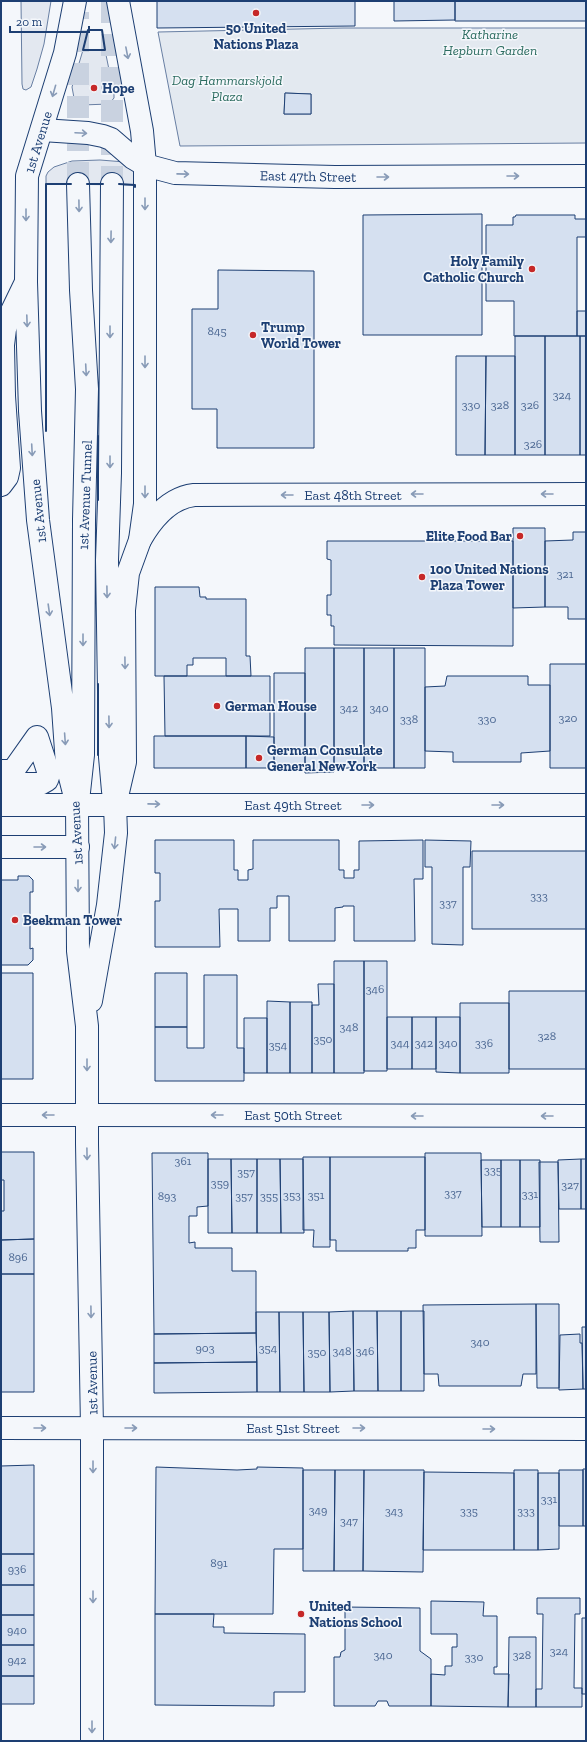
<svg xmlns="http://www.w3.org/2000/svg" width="587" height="1742" font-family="'Zilla Slab',serif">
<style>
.green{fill:#e3e9f0;stroke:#687fa3;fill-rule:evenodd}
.parking{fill:#e3e8f0;stroke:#687fa3}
.building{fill:#d5e0f0;stroke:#1d3f73}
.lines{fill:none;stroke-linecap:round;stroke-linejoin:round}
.primary-tunnel{stroke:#c9d2e0;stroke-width:22;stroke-dasharray:22 11;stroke-linecap:butt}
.street-casing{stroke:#1d3f73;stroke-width:24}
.secondary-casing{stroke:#1d3f73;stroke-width:24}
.primary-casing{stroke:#1d3f73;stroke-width:24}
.highway-casing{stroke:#1d3f73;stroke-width:24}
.street{stroke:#f4f7fb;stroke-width:22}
.secondary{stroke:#f4f7fb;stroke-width:22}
.primary{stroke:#f4f7fb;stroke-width:22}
.highway{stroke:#f4f7fb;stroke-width:22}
.wall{stroke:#1d3f73;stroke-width:2}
.oneway{stroke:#889bb7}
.poi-dot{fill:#c62828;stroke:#f4f7fb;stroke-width:1.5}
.labels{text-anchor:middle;stroke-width:3;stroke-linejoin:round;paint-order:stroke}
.number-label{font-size:12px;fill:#4b6792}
.poi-label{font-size:14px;font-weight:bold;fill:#1d3f73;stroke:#f4f7fb;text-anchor:start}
.park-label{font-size:14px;font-style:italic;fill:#2c6c60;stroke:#f4f7fb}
.street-label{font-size:14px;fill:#1d3f73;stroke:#f4f7fb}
</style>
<rect width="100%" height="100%" fill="#f4f7fb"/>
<path class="green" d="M343,28H586V143L180,146L158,32ZM285,93L311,94V114H284Z"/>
<path class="parking" d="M21,1H51L44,44L37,69L31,87L26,90L23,89L22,84Z
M83,50H105L114,94V98L109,104L82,105L74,98L72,87Z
M100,160L125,162L131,166L134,173L135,185L46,184V176L48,172L54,167L72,161Z"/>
<path class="building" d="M157,1H355V26L157,28Z
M394,1H455V20L394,21Z
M455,1H586V21H455Z
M285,93L311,94V114H284Z
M482,214V335H363V215Z
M516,215H575V219H586V237H577V336H514V301H486V225H513V217H515Z
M218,270L314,271V448H217V409H192V309H218Z
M577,311H586V336H577Z
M515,336H545V455H515Z
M545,336H580V455H545Z
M580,336H586V455H580Z
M456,356H486L485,455H456Z
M486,356H515V455H485Z
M513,528H545V607L513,608Z
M573,532H586V619H568V607H545V541L573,540Z
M327,541H513V646L334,645V626H331V615H327V595H331V560L327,559Z
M155,587H199L200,597H206V599H246V656H250L251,676H226V658H193V665H187V676H155Z
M305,648H334V772L305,773Z
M334,648H364V768H334Z
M364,648H394V768H364Z
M394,648H425V768H394Z
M550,664H586V768H550Z
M274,673H305V768H274Z
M164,676H270V736H165Z
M447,676H528V685H550V751L521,753V762H453V752L425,751V687L445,686Z
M154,736H246V768H154Z
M246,736L274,737V768H246Z
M155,840H234V870H238V880H248V870L253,869V840H339V870H344V878H354V870H359V841L423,840V879H414L415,941H354V906H343V907L335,908V941H289V896H277V908H270V941H238V909H219L220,947H155V901H160V873H155Z
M425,840L471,841L470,867H463V945L432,944V867H425Z
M472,851H586V929H472Z
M18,876H29L33,880V892H30V949L33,948V960L28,965H1V880H18Z
M334,961H364V1073H334Z
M364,961H387V1071H364Z
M1,973H33V1079H1Z
M155,973H187V1027H155Z
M204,975H237V1048H244V1081H155V1027H187V1048H204Z
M318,984H334V1073H312V1005H319Z
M509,991H586V1069H509Z
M267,1001L290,1002V1073H267Z
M290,1002H312V1073H290Z
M460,1003H509V1073H460Z
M387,1017H412V1069H387Z
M412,1017H436V1069H412Z
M436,1017H460V1073L436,1072Z
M244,1018H267V1073H244Z
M1,1152H34V1239L1,1240V1211H4V1180H1Z
M152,1153H208V1206L197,1207V1216H189V1243L195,1242V1248H232V1271H256V1333L154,1334Z
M425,1153H481L482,1236H425Z
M303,1157H330V1247H313L314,1230H303Z
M330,1157H425V1230H416V1248H408V1251H336V1240H330Z
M208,1159H231L232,1233H208Z
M231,1159H257V1233H232Z
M257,1159H280L281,1233H257Z
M280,1159H303L304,1233H281Z
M581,1159H586V1209H581Z
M581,1159V1209H559L558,1160Z
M481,1160H501V1227H482Z
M501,1160H520V1227H501Z
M520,1160H540V1227H520Z
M539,1162H558L559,1242H540Z
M34,1239V1274H1V1240Z
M1,1274H34V1392H1Z
M536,1304H559V1388H537Z
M536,1304V1374H523L521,1386H439L438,1374H424L423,1305Z
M353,1311H377L378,1391H354Z
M353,1311L354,1391L330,1392L329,1312Z
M377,1311H401V1391H378Z
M401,1311H424V1391H401Z
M256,1312H279L280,1392H257Z
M279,1312H303L304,1392H280Z
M303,1312H329L330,1392H304Z
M582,1327H586V1389H583Z
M256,1333L257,1362L154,1363V1334Z
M580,1334V1343H582L583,1389L559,1390L560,1335Z
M257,1362V1392L154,1393V1363Z
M34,1465V1554H1V1466Z
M156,1467L237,1470L257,1469V1467L303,1468V1549H274L273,1614H155Z
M583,1469H586V1526H583Z
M303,1470H335L334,1571H303Z
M335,1470H364L363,1571H334Z
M364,1470H424L423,1572L363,1571Z
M514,1470H538V1550H514Z
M559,1470H583V1526H559Z
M424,1472L514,1473V1550H423Z
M538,1473H559V1549L538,1550Z
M1,1554H34V1585H1Z
M1,1585H34V1615H1Z
M537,1598H580V1614H575L574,1688H582V1707H536V1689H542L543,1614H537Z
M431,1601L484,1602L483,1616H497V1667H494V1674H509L508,1707L431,1706V1674L445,1675V1666H452V1647H457V1634H431Z
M345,1607L420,1608V1651L431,1659V1706H389L387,1701H378L375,1706H334V1657H340L341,1652L345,1650Z
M155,1614H214L213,1627H224V1633L305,1634V1692H274V1706L155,1705Z
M1,1615H34V1645H1Z
M582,1618H586V1694H582Z
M509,1637H536V1707H508Z
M1,1645H34V1676H1Z
M1,1676H34V1704H1Z"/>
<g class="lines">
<path class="primary-tunnel" d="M112,1V184
M78,184V12"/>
<defs>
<path id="street" d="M42,130L88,133L103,136L111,139L133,158L145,165L175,173L335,177L586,176
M1,485L7,477L9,468L4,396L3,345L5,329L11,313L26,282
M140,540C152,519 169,498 194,495L586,494
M1,771H13L37,737L49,774L47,780L40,784H1
M1,847H78
M1,1115H87
M1,1428L586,1429"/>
<path id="secondary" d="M1,805H586
M87,1115L586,1116"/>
<path id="primary" d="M75,1L65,53L27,176L26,282L30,411L38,520L63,708L67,765L77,805L78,951L87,1026V1144L92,1428V1741
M78,184L81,290L87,389L84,520L83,755L79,792
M112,184L110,473L107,560L110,757L113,791
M91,1001L108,905L116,833L115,805L125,762L124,610L128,573L140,540L145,504V165L142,131L118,1"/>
<path id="highway" d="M1,403L4,396"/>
</defs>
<use href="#street" class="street-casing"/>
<use href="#secondary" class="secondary-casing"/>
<use href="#primary" class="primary-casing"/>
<use href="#highway" class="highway-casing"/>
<use href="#street" class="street"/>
<use href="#secondary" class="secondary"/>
<use href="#primary" class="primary"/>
<use href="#highway" class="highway"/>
<path class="wall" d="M88,30H102L105,50H83Z
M87,184H103
M119,184L135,185V187
M46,431V184H71
M98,500V436
M98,755V684"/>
</g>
<defs><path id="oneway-shaft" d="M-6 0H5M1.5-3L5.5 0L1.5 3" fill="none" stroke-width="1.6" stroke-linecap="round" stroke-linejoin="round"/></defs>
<g class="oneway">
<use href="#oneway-shaft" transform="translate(127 53) rotate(79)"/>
<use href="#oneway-shaft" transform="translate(54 91) rotate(106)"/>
<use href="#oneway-shaft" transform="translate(81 133) rotate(3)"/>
<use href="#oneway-shaft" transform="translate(183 174) rotate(1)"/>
<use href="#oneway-shaft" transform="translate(513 176)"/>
<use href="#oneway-shaft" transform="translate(383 177)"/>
<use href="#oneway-shaft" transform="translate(145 204) rotate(90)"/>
<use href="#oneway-shaft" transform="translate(79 206) rotate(89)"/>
<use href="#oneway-shaft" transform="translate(26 215) rotate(90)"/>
<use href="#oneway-shaft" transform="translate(111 237) rotate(91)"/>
<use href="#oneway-shaft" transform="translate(27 321) rotate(88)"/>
<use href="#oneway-shaft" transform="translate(110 332) rotate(90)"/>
<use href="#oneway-shaft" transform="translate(145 362) rotate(90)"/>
<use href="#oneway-shaft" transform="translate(86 370) rotate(87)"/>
<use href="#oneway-shaft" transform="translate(32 450) rotate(87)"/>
<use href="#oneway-shaft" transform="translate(110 462) rotate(90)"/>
<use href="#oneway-shaft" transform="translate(145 492) rotate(90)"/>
<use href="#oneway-shaft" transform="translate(417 494) rotate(180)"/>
<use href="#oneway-shaft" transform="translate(547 494) rotate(180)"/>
<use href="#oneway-shaft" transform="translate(287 495) rotate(180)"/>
<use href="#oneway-shaft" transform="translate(107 592) rotate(89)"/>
<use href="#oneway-shaft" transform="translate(49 610) rotate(82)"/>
<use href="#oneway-shaft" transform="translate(83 640) rotate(90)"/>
<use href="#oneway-shaft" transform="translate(125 663) rotate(89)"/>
<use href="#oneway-shaft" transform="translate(109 722) rotate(89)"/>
<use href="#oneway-shaft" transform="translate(65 739) rotate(86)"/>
<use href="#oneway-shaft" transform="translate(154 804) rotate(1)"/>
<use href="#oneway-shaft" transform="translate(368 805)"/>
<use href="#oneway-shaft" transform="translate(498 805)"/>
<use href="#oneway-shaft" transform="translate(115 843) rotate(96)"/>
<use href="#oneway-shaft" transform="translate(40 847)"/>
<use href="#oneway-shaft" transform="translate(78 886) rotate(90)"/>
<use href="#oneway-shaft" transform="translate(87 1065) rotate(90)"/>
<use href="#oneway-shaft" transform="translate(48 1115) rotate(180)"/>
<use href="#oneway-shaft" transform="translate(217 1115) rotate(-180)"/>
<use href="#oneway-shaft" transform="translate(417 1116) rotate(-180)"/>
<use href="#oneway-shaft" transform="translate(547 1116) rotate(-180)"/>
<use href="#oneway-shaft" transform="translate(87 1154) rotate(89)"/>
<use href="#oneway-shaft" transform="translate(91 1312) rotate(89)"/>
<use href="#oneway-shaft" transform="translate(40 1428)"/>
<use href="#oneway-shaft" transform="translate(131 1428)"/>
<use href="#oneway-shaft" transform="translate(359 1428)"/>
<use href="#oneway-shaft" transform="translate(489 1429)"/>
<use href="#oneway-shaft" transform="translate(93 1467) rotate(90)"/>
<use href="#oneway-shaft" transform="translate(93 1597) rotate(90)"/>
<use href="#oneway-shaft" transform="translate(92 1727) rotate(90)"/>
</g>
<g class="poi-dot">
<circle cx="256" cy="13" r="4"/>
<circle cx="94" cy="88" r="4"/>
<circle cx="532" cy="269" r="4"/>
<circle cx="253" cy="335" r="4"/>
<circle cx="520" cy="536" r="4"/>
<circle cx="422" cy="577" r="4"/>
<circle cx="217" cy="706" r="4"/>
<circle cx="259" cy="758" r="4"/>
<circle cx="15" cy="920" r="4"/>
<circle cx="301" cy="1614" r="4"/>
</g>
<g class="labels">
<g class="number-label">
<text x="217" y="335">845</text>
<text x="562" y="399">324</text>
<text x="471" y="409">330</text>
<text x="500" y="409">328</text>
<text x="530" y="409">326</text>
<text x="533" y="448">326</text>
<text x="565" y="578">321</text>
<text x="349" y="712">342</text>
<text x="379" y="712">340</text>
<text x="568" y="722">320</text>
<text x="409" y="723">338</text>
<text x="487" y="723">330</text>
<text x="539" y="900">333</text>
<text x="448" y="907">337</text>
<text x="375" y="993">346</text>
<text x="349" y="1031">348</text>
<text x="547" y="1040">328</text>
<text x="323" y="1043">350</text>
<text x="400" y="1047">344</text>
<text x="424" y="1047">342</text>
<text x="448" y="1047">340</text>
<text x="484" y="1047">336</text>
<text x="278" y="1049">354</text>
<text x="183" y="1165">361</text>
<text x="493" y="1174">335</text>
<text x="246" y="1176">357</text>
<text x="220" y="1187">359</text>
<text x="570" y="1189">327</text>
<text x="453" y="1197">337</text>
<text x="530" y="1198">331</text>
<text x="292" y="1199">353</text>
<text x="316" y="1199">351</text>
<text x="167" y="1200">893</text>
<text x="244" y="1200">357</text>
<text x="269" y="1200">355</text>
<text x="18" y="1261">896</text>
<text x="480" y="1346">340</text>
<text x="205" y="1352">903</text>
<text x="268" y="1352">354</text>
<text x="342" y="1355">348</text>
<text x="365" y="1355">346</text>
<text x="317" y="1356">350</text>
<text x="549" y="1503">331</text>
<text x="318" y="1514">349</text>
<text x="394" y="1515">343</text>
<text x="469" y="1515">335</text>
<text x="526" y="1515">333</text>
<text x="349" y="1525">347</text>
<text x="219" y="1567">891</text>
<text x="17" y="1573">936</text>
<text x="17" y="1634">940</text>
<text x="559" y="1655">324</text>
<text x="383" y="1659">340</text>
<text x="522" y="1659">328</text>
<text x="474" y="1661">330</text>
<text x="17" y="1664">942</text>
</g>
<g class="poi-label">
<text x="256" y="33" text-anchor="middle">50 United<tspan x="256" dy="16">Nations Plaza</tspan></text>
<text x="102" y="93">Hope</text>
<text x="524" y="266" text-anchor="end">Holy Family<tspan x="524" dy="16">Catholic Church</tspan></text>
<text x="261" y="332">Trump<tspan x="261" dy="16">World Tower</tspan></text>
<text x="512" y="541" text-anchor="end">Elite Food Bar</text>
<text x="430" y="574">100 United Nations<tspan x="430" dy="16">Plaza Tower</tspan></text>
<text x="225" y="711">German House</text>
<text x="267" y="755">German Consulate<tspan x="267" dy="16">General New York</tspan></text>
<text x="23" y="925">Beekman Tower</text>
<text x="309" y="1611">United<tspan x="309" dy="16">Nations School</tspan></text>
</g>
<g class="park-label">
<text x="490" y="39">Katharine<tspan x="490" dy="16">Hepburn Garden</tspan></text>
<text x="227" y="85">Dag Hammarskjold<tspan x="227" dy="16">Plaza</tspan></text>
</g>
<g class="street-label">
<text transform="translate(38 142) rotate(-73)" y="5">1st Avenue</text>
<text transform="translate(308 176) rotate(1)" y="5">East 47th Street</text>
<text transform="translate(85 495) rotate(-88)" y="5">1st Avenue Tunnel</text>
<text x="353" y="500">East 48th Street</text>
<text transform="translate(38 511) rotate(-96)" y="5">1st Avenue</text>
<text x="293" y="810">East 49th Street</text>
<text transform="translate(76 833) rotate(-93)" y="5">1st Avenue</text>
<text x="293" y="1120">East 50th Street</text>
<text transform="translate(92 1383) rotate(-91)" y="5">1st Avenue</text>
<text x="293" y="1433">East 51st Street</text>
</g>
</g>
<rect width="587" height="1742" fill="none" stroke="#1d3f73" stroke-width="4"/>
<path d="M10 26v6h79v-6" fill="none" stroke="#1d3f73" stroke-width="2"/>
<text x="16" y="26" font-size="12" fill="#1d3f73" stroke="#f4f7fb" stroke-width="3" paint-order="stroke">20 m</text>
</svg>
